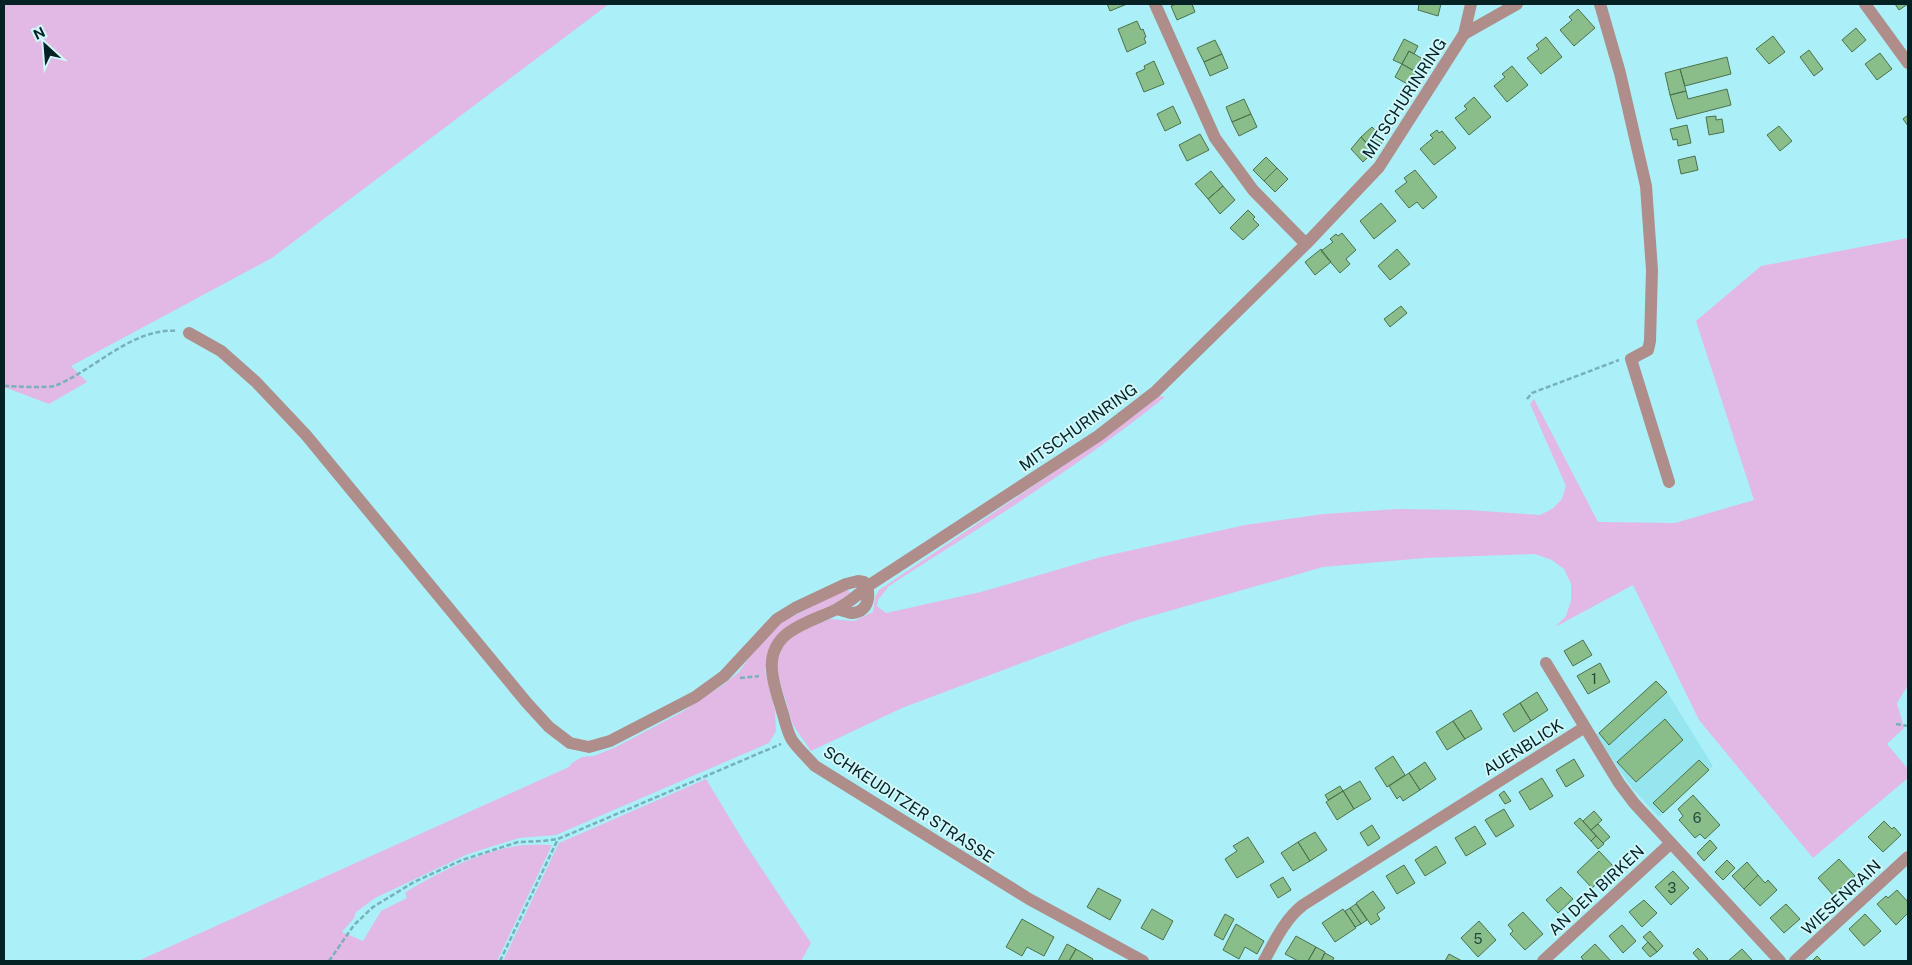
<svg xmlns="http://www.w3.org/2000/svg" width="1912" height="965" font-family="'Public Sans',sans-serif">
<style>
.built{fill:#95e6ef}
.green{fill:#e2b8e4}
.building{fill:#89be8a;stroke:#4c714d}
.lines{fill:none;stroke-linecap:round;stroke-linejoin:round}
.path{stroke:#78b1b7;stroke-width:2.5;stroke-dasharray:5 2.5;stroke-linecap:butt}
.minor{stroke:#af8d8a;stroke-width:12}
.labels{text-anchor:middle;stroke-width:4;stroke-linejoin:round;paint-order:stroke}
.number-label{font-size:14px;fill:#25483e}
.street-label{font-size:16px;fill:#042124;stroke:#d0f8fd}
</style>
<rect width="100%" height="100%" fill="#abf0f8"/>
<path class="built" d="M1656,681L1667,692L1713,766L1659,817L1632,788L1596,735Z"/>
<path class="green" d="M4,4H609L272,258L71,366L87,382L49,404L4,387Z
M1908,238V685L1897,703L1904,728L1887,744L1908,769V778L1813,858L1699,720L1633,585L1555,627L1566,616L1571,601V584L1564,569L1552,560L1535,554L1425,558L1323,567L1134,621L902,708L811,751L793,725L779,679L777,664L781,650L785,642L794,634L830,619L854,621L873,612L875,597L879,590L1097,443L1159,396L1165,397C1078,467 982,526 889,586L878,600L877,606L886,613L981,592L1101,557L1245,525L1324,514L1399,509L1468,510L1540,515L1552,509L1562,499L1566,486L1530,404L1534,399L1598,522L1675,523L1754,500L1696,321L1761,266Z
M848,589L850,593L836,603L788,627L767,660L765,671L775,711L776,731L769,743L556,835L519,838L468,854L375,898L356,912L354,918L342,932L363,941L381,911L407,898L405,893C435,874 478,853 512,847C525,844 539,845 552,845L497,961H138L569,767L572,763L582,757L594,756L616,747L682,712L723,685L739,672L755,649L779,623Z
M706,779L744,842L811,943L801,961H503L559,843Z"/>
<path class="building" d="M1107,4H1127L1110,11Z
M1176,4H1192L1195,12L1177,20L1171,6Z
M1419,4H1441L1438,16L1418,10Z
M1895,4H1908L1899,10Z
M1578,9L1595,28L1574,46L1560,30L1572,20L1569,17Z
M1137,21L1141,30L1143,29L1146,37L1144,38L1146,43L1127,52L1118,29Z
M1856,28L1866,40L1852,52L1842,40Z
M1773,36L1785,52L1769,64L1756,49Z
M1546,37L1562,57L1541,74L1527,58L1539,49L1536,45Z
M1404,39L1418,46L1414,54L1409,51L1402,64L1393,60Z
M1215,40L1222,54L1204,62L1197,48Z
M1809,50L1823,69L1814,76L1800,57Z
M1409,51L1423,59L1416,72L1402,64Z
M1880,53L1892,69L1877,80L1865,64Z
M1222,54L1228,68L1210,76L1204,62Z
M1727,57L1731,74L1685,86L1680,69Z
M1154,61L1164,84L1144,92L1136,73L1145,69L1144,66Z
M1402,64L1416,72L1409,85L1395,77Z
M1512,66L1528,85L1507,102L1494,86L1505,77L1502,74Z
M1680,69L1686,91L1670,95L1665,73Z
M1727,89L1731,105L1677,119L1670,95L1686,91L1688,99Z
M1474,97L1491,117L1469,135L1455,118L1467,109L1464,106Z
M1244,99L1251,114L1232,122L1226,107Z
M1173,106L1181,123L1165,131L1157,114Z
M1251,114L1257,127L1239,136L1232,122Z
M1908,115V126L1903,119Z
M1716,116V120L1722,119L1724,132L1709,135L1706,117Z
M1687,125L1691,143L1678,146L1677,139L1673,140L1670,129Z
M1779,126L1792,141L1780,151L1767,135Z
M1372,127L1385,140L1374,151L1361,137Z
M1437,130L1439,133L1442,131L1456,148L1434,165L1420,149L1433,138L1430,135Z
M1200,134L1209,150L1187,161L1179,145Z
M1361,137L1374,151L1363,162L1351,149Z
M1695,156L1698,170L1681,174L1678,160Z
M1266,157L1277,168L1264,181L1253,170Z
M1277,168L1288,179L1275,192L1264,181Z
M1415,170L1437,197L1423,209L1417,202L1409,208L1395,191L1407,182L1404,178Z
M1211,171L1223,186L1208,199L1195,184Z
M1223,186L1235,200L1220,214L1208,199Z
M1381,203L1396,221L1374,239L1360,221Z
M1248,210L1255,217L1253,219L1259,225L1243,240L1230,228Z
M1342,233L1356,250L1346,259L1350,264L1340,273L1321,251L1333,242L1330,239L1336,234L1338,236Z
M1321,249L1331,262L1315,275L1305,262Z
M1397,249L1410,264L1390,280L1378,266Z
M1401,306L1407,313L1390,327L1384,319Z
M1583,640L1592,655L1573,666L1564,651Z
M1600,663L1610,682L1588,694L1577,676Z
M1656,681L1667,692L1609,745L1599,733Z
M1537,692L1548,710L1531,721L1520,703Z
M1520,703L1531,721L1514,732L1503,714Z
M1471,710L1482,729L1465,739L1453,721Z
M1665,719L1683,740L1636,782L1617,762Z
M1453,721L1465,739L1447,750L1436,732Z
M1393,756L1405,775L1387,787L1375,768Z
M1574,759L1584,776L1566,787L1556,770Z
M1699,760L1709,770L1663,813L1653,803Z
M1425,762L1436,779L1420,790L1409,773Z
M1409,773L1420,790L1403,801L1400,796L1397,799L1389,786Z
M1542,778L1553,796L1530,810L1519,792Z
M1360,781L1371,799L1354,809L1343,791Z
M1340,786L1343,791L1328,800L1325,795Z
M1343,791L1354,809L1337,820L1326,802Z
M1504,791L1511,801L1505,804L1499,795Z
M1693,795L1720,825L1705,839L1700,834L1695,838L1679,820L1683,816L1678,809Z
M1504,809L1514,826L1496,837L1485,820Z
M1594,811L1602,820L1591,830L1583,821Z
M1580,818L1596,836L1591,841L1574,823Z
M1884,821L1892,829L1894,827L1901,835L1883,852L1868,837Z
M1598,824L1610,837L1603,843L1591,830Z
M1372,825L1380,838L1368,846L1360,833Z
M1475,826L1486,844L1466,856L1455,838Z
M1315,832L1327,850L1310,861L1298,842Z
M1596,836L1604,844L1598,849L1591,841Z
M1248,837L1264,862L1237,878L1225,859L1237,851L1233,846Z
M1710,840L1717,848L1704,861L1697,853Z
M1298,842L1310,861L1293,871L1281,853Z
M1436,846L1446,863L1425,876L1415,860Z
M1599,851L1614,867L1592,888L1577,872Z
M1839,859L1855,876L1833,895L1818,878Z
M1727,860L1735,868L1723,880L1715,872Z
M1747,862L1758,875L1744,889L1732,876Z
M1404,865L1415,883L1397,894L1386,876Z
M1673,871L1689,888L1671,905L1655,887Z
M1758,875L1765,883L1768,880L1777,890L1760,906L1744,889Z
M1283,877L1291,890L1278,898L1270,885Z
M1561,887L1573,899L1558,913L1546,900Z
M1098,888L1121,900L1110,920L1087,907Z
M1897,890L1908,902V913L1896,925L1877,904L1886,896L1888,898Z
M1373,891L1385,908L1377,914L1380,919L1371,925L1356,903Z
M1644,900L1657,913L1642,927L1629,912Z
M1356,904L1367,920L1361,924L1350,908Z
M1786,904L1800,919L1784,933L1770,918Z
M1350,908L1361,924L1355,927L1345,911Z
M1152,909L1173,921L1163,940L1141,928Z
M1343,909L1356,928L1335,942L1322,923Z
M1523,912L1543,934L1525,950L1510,934L1513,931L1508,925Z
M1225,914L1234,919L1223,940L1214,935Z
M1865,914L1881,931L1864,946L1849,929Z
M1022,919L1054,937L1044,956L1027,947L1022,956L1006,947Z
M1479,921L1496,940L1478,957L1461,938Z
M1236,924L1264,941L1257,954L1245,947L1239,959L1223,950Z
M1622,925L1636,941L1623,953L1609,936Z
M1650,931L1663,946L1657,952L1643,937Z
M1296,936L1316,947L1308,961H1298L1285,954Z
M1648,942L1657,952L1650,957L1642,948Z
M1067,944L1076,949L1069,961H1058Z
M1595,944L1611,961H1584L1581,957Z
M1316,947L1325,952L1321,961H1308Z
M1698,948L1708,959L1705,961H1700L1693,953Z
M1076,949L1093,959L1092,961H1069Z
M1742,949L1753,961H1728Z
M1325,953L1334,958L1332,961H1321Z
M1449,954L1462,961H1445Z
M1817,956L1822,961H1812Z"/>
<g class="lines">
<path class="path" d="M4,386C15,386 49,389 57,385C95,369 134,327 177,331
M1527,399L1532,393L1619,360
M740,678L759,676
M1896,724L1908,726
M329,961L354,925L373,907L414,882L462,860L518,842L543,841L558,839L781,744
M500,961L558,839"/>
<path class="minor" d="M1155,4L1215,138L1253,190L1306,244
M1600,4L1620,73L1646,186L1652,270L1650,341L1648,350L1631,359L1669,482
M1865,4L1908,63
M1464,34L1517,4
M189,333L221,351L256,382L306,435L527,703L549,727L570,743L589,747L610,741L695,697L724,676L777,619L795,608L846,584L858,581L864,582C872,592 869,612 853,613C848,613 842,610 837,609
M1546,663L1619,783L1634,803L1780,961
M1143,961L1029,899L815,766C808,758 798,749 792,740C787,732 785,720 782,711C774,684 761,654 788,633C803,622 821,617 837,609C848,603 858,595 868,586L1098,436L1155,392L1306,244L1379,167L1464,34L1471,4
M1264,961C1275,941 1284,920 1303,905L1585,727
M1543,961L1671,843
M1795,961L1908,857"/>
</g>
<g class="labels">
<g class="number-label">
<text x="1594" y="684">1</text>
<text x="1697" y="823">6</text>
<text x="1672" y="893">3</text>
<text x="1478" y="944">5</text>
</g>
<g class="street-label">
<text transform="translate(1404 98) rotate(-57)" y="6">MITSCHURINRING</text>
<text transform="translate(1078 427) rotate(-35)" y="6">MITSCHURINRING</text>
<text transform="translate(1523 747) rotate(-32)" y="6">AUENBLICK</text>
<text transform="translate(909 804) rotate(33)" y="6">SCHKEUDITZER STRASSE</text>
<text transform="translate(1596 890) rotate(-43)" y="6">AN DEN BIRKEN</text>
<text transform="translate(1841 897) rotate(-43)" y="6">WIESENRAIN</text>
</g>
</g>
<rect width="1912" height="965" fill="none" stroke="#042124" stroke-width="10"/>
<g transform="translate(45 45) rotate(334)" stroke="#d0f8fd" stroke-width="4" paint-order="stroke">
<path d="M0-4L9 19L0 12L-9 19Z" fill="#042124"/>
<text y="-8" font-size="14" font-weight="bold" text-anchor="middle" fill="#042124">N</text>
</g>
</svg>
